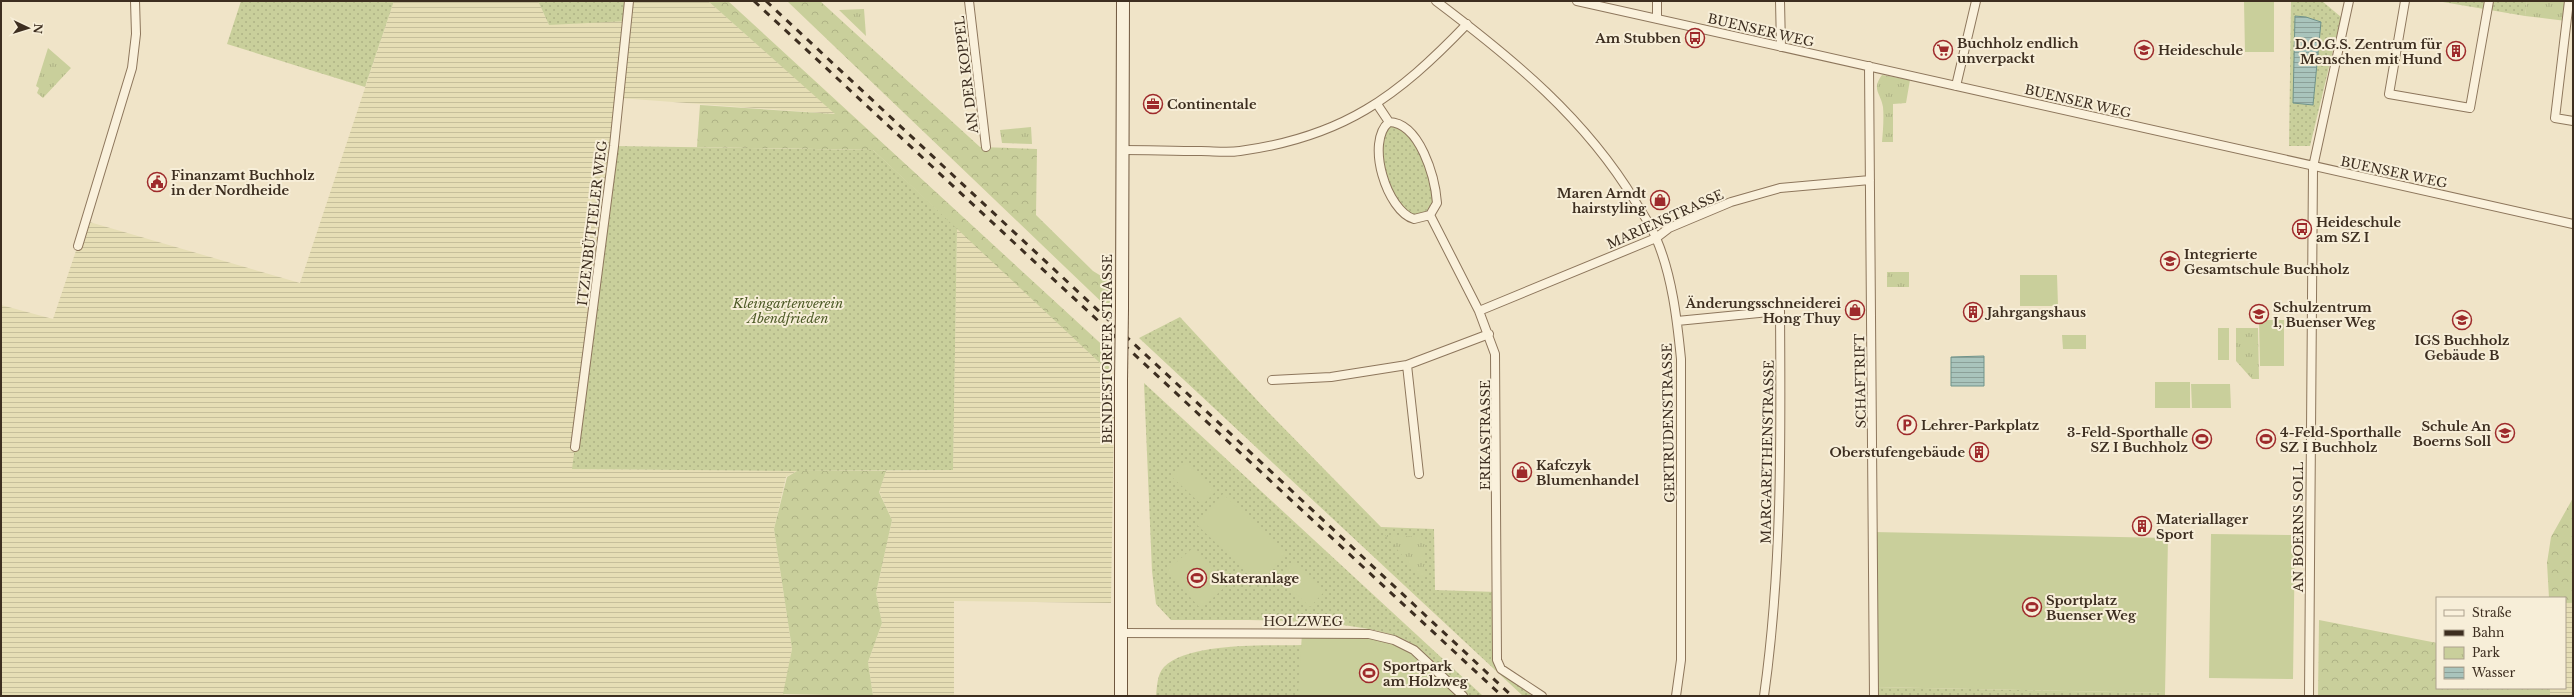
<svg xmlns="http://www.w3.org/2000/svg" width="2574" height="697" font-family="'Libre Baskerville',serif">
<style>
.farmland{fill:url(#farmland-rules)}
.grass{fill:url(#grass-dots)}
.forest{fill:url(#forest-crowns)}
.park{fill:url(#park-tufts)}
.pitch{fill:#c9cf9b}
.water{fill:url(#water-rules);stroke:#6f938a}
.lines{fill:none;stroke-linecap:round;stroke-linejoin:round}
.street-casing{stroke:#8d765c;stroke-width:10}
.secondary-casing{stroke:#6f573f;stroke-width:14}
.street{stroke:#faf1dc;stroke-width:8}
.secondary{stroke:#faf1dc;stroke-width:12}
.rail{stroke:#3d2e20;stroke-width:3;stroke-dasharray:7 7;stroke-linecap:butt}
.secondary-bridge-casing{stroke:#6f573f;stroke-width:14;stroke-linecap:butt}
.secondary-bridge{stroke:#faf1dc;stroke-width:12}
.labels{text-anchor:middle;stroke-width:4;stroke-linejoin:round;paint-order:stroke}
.street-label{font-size:13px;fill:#3d2e20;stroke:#f7eed8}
.poi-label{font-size:13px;font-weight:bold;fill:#3d2e20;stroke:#f7eed8;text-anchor:start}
.park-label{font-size:13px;font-style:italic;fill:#4d5a26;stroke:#f7eed8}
</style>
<defs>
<pattern id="farmland-rules" width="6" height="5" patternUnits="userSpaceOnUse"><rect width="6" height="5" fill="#e6deb5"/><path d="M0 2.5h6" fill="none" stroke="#c6bf9b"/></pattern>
<pattern id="grass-dots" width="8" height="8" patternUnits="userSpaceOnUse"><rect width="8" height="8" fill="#c9cf9b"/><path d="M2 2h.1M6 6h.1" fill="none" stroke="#aeb285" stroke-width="1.8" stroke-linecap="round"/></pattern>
<pattern id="forest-crowns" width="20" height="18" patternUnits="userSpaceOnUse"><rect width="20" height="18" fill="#c9cf9b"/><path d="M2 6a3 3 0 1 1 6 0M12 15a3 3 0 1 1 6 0" fill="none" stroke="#aeb285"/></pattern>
<pattern id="park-tufts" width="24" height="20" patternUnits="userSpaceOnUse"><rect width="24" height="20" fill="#c9cf9b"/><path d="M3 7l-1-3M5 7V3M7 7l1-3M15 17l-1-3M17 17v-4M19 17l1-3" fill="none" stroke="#aeb285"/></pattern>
<pattern id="water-rules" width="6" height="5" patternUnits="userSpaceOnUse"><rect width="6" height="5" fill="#a9c4bc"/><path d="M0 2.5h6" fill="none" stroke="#8ba098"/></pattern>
</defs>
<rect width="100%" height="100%" fill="#f0e4c8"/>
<path class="farmland" d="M394,1H538L549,25L629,1H708L836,114L619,98L573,469L797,471L786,477L774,529L792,649L784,696H1V305L53,319L86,221L300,283Z
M957,228L1101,364L1109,375L1110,399L1114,410L1111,603L954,601V696H873L868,662L882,623L876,593L892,520L879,491L886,471L953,470Z
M2565,603H2573V696H2550V688H2565Z"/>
<path class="grass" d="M241,1H394L365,87L227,44Z
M538,1H629L627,21L549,25Z
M2291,1H2322L2341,17L2310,146H2289Z
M2437,1H2527L2525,16Z
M1401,124L1428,165L1437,203L1421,218L1401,213L1382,169L1383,127Z
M614,146L873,150L957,228L953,470L797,471L572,469Z
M1180,317L1268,412L1381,527L1434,529L1435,590L1497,592L1501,669L1532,696H1523L1139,338Z
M1144,383L1483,696H1463C1448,680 1433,661 1417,647C1376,614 1226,621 1171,620L1156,604L1152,571Z
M1301,645H1338L1326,696H1156C1157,687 1157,674 1164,667C1189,642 1267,646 1301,645Z
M1874,687L2165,693V696H1874Z"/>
<path class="forest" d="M708,1H728L1110,352L1112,399L1109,375L1101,364L873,150L697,147L700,105L835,114Z
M787,1H820L980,147L1037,149L1036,215L1093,271L1111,282V311Z
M797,471H886L879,492L892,520L876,593L882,623L868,662L873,696L783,694L792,649L774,529L787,477Z
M2573,498V603H2565V598H2549L2547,563L2551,537Z
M2319,620L2437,643V688H2550V696H2318Z"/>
<path class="park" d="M2527,1H2569L2566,21L2525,16Z
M864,9L866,36L839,10Z
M48,48L71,68L43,98L37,93L39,88L36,86Z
M1882,75L1910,80L1906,103L1893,104V142H1882C1883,131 1884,118 1883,107C1881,93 1871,90 1882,75Z
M1031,127L1032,144L1002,143L1000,130Z
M1887,272H1909V287H1887Z
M2236,328H2258L2259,379H2252L2236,361Z
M1385,535L1425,537V582Z"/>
<path class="pitch" d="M2274,1V52H2245L2244,2Z
M2020,275H2057L2058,306H2020Z
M2259,320H2284V366H2260Z
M2218,328H2229V360H2218Z
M2062,335H2086V349H2063Z
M2155,382H2190V408H2155Z
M2191,384H2230L2231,408H2192Z
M1186,462L1216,491L1202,505L1172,477Z
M1223,494L1286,553L1258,583L1195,523Z
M1873,532L2168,538L2165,693L1874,687Z
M2211,534L2295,535L2293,679L2209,678Z
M1194,547L1227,585L1201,609L1166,571Z
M1294,562L1325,591L1310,607L1279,578Z
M1302,633L1369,634L1414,650L1463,696H1298Z"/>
<path class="water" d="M2295,16L2306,17L2321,22L2313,105L2293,103Z
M1984,356V386H1951V357Z"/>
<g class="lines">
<defs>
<path id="street" d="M969,1L986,147
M1436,1C1513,59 1585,118 1635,201C1642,213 1651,225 1656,238C1672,275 1677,319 1681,359V660L1676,696
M1577,1L2573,224
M1780,1L1781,47
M2405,1L2389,94L2470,108L2489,1
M2569,1L2555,118L2573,121
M1657,19V1
M1869,66L1874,696
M1956,86L1976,1
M1377,104L1389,122
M1389,122C1420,123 1435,177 1437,203L1430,215L1414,219C1387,211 1365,142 1389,122Z
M1122,150C1148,150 1174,151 1201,151C1213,151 1227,153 1240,151C1343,137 1397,97 1467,24
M1430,215L1479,311L1495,354L1497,660L1501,669L1542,696
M78,246L132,68L136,34L135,1
M1479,311L1656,238L1669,228L1731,202L1780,188L1870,180
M1677,321L1780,311C1781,440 1782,568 1764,696
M1407,365L1419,474
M1272,380L1331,377L1407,365L1489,334
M575,447L614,146L629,1
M1122,633L1369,634L1394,640L1414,650L1463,696
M2309,696L2313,167L2349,1"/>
<path id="secondary" d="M1122,309L1123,1
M1121,380V696"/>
</defs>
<use href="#street" class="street-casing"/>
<use href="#secondary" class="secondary-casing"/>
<use href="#street" class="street"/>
<use href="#secondary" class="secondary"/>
<path class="rail" d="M754,1L1502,696
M766,1L1512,696"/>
<defs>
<path id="secondary-bridge" d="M1121,380L1122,309"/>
</defs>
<use href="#secondary-bridge" class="secondary-bridge-casing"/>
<use href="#secondary-bridge" class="secondary-bridge"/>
</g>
<defs>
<symbol id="bus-ring" viewBox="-11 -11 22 22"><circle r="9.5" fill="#f7eed8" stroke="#9e2a2b" stroke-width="1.5"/><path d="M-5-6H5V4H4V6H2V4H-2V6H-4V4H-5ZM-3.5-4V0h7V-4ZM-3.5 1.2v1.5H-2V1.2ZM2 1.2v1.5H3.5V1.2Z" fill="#9e2a2b"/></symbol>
<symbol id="supermarket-ring" viewBox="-11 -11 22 22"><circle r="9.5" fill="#f7eed8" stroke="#9e2a2b" stroke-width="1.5"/><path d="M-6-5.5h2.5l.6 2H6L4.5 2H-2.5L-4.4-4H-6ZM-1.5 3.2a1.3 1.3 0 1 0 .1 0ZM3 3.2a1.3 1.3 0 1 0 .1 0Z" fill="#9e2a2b"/></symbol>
<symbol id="school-ring" viewBox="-11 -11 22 22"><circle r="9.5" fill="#f7eed8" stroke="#9e2a2b" stroke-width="1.5"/><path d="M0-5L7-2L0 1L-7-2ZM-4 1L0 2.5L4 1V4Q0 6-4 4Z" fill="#9e2a2b"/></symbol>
<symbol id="building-ring" viewBox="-11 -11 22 22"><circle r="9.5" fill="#f7eed8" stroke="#9e2a2b" stroke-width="1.5"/><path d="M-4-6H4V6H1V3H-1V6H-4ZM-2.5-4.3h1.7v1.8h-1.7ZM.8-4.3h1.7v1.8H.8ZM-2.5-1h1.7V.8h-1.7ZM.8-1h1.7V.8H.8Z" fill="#9e2a2b"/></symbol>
<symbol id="office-ring" viewBox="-11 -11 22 22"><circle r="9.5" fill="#f7eed8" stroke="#9e2a2b" stroke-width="1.5"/><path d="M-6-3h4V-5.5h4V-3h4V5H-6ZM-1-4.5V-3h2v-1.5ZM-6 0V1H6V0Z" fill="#9e2a2b"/></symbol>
<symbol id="civic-ring" viewBox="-11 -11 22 22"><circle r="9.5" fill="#f7eed8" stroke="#9e2a2b" stroke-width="1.5"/><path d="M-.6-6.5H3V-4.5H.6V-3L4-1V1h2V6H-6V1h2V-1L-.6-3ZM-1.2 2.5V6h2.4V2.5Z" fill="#9e2a2b"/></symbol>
<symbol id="shop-ring" viewBox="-11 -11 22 22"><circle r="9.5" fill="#f7eed8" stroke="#9e2a2b" stroke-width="1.5"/><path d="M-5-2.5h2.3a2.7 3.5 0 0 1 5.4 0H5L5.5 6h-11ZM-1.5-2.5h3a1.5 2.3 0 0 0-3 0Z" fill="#9e2a2b"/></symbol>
<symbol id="parking-ring" viewBox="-11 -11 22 22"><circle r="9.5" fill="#f7eed8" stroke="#9e2a2b" stroke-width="1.5"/><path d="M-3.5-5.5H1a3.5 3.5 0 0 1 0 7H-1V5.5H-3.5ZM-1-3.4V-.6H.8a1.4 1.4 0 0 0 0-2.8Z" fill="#9e2a2b"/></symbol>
<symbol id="stadium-ring" viewBox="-11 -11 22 22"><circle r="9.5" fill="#f7eed8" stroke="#9e2a2b" stroke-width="1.5"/><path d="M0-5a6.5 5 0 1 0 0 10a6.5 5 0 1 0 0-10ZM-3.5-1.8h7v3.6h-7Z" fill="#9e2a2b"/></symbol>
</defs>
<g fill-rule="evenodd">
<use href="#bus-ring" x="1684" y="27" width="22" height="22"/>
<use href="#supermarket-ring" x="1932" y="39" width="22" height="22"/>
<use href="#school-ring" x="2133" y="39" width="22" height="22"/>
<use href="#building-ring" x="2445" y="40" width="22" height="22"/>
<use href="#office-ring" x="1142" y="93" width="22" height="22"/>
<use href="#civic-ring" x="146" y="171" width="22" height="22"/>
<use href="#shop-ring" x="1649" y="189" width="22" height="22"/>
<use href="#bus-ring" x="2291" y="218" width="22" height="22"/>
<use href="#school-ring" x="2159" y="250" width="22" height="22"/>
<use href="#shop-ring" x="1844" y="299" width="22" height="22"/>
<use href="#building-ring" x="1962" y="301" width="22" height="22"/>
<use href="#school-ring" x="2248" y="303" width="22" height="22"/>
<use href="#school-ring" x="2451" y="309" width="22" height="22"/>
<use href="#parking-ring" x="1896" y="414" width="22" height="22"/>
<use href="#school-ring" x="2494" y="422" width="22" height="22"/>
<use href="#stadium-ring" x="2191" y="428" width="22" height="22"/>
<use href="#stadium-ring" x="2255" y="428" width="22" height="22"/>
<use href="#building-ring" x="1968" y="441" width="22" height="22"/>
<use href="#shop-ring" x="1511" y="461" width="22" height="22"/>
<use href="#building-ring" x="2131" y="515" width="22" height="22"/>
<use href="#stadium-ring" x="1186" y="567" width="22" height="22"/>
<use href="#stadium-ring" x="2021" y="596" width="22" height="22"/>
<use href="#stadium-ring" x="1358" y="662" width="22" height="22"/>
</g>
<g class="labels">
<g class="street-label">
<text transform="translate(1761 30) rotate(13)" y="5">BUENSER WEG</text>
<text transform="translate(966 75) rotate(-97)" y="5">AN DER KOPPEL</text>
<text transform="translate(2078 101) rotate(13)" y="5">BUENSER WEG</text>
<text transform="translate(2394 172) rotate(12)" y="5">BUENSER WEG</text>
<text transform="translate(1665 219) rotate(-24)" y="5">MARIENSTRASSE</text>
<text transform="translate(592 223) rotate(-83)" y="5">ITZENBÜTTELER WEG</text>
<text transform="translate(1107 349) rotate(-90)" y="5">BENDESTORFER STRASSE</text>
<text transform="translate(1860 381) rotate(-91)" y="5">SCHAFTRIFT</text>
<text transform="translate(1668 423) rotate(-91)" y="5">GERTRUDENSTRASSE</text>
<text transform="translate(1485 435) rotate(-90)" y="5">ERIKASTRASSE</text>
<text transform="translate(1767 452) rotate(-89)" y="5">MARGARETHENSTRASSE</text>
<text transform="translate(2298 527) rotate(-90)" y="5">AN BOERNS SOLL</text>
<text x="1303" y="626">HOLZWEG</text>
</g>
<g class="poi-label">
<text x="1681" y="43" text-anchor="end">Am Stubben</text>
<text x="1957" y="48">Buchholz endlich<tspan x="1957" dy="15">unverpackt</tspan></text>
<text x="2442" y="49" text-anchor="end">D.O.G.S. Zentrum für<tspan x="2442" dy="15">Menschen mit Hund</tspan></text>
<text x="2158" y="55">Heideschule</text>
<text x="1167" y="109">Continentale</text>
<text x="171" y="180">Finanzamt Buchholz<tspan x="171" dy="15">in der Nordheide</tspan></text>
<text x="1646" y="198" text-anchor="end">Maren Arndt<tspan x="1646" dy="15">hairstyling</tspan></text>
<text x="2316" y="227">Heideschule<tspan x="2316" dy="15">am SZ I</tspan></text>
<text x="2184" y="259">Integrierte<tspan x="2184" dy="15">Gesamtschule Buchholz</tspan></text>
<text x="1841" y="308" text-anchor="end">Änderungsschneiderei<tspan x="1841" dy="15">Hong Thuy</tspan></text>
<text x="2273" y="312">Schulzentrum<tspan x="2273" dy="15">I, Buenser Weg</tspan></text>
<text x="1987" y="317">Jahrgangshaus</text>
<text x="2462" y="345" text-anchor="middle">IGS Buchholz<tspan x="2462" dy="15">Gebäude B</tspan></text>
<text x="1921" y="430">Lehrer-Parkplatz</text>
<text x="2491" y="431" text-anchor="end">Schule An<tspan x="2491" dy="15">Boerns Soll</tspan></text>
<text x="2188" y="437" text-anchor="end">3-Feld-Sporthalle<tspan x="2188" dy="15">SZ I Buchholz</tspan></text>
<text x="2280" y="437">4-Feld-Sporthalle<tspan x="2280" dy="15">SZ I Buchholz</tspan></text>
<text x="1965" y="457" text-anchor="end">Oberstufengebäude</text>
<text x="1536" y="470">Kafczyk<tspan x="1536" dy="15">Blumenhandel</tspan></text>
<text x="2156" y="524">Materiallager<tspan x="2156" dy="15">Sport</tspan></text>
<text x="1211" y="583">Skateranlage</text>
<text x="2046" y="605">Sportplatz<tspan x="2046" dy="15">Buenser Weg</tspan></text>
<text x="1383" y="671">Sportpark<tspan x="1383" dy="15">am Holzweg</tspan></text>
</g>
<g class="park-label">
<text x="788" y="308">Kleingartenverein<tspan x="788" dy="15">Abendfrieden</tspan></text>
</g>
</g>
<rect width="2574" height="697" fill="none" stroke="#3d2e20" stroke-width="4"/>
<rect x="2436" y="597" width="130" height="92" fill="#f7eed8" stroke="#ada18e"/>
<rect x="2444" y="610" width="20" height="6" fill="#faf1dc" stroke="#ada18e"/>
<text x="2472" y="617" font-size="12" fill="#3d2e20">Straße</text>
<rect x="2444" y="630" width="20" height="6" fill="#3d2e20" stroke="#ada18e"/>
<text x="2472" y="637" font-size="12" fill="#3d2e20">Bahn</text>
<rect x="2444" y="647" width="20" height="12" fill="url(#park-tufts)" stroke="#ada18e"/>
<text x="2472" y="657" font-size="12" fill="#3d2e20">Park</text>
<rect x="2444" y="667" width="20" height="12" fill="url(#water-rules)" stroke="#ada18e"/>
<text x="2472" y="677" font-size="12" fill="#3d2e20">Wasser</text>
<g transform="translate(28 28) rotate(94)" stroke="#f7eed8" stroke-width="3" paint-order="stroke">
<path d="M0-3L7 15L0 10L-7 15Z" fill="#3d2e20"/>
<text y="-6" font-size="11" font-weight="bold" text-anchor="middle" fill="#3d2e20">N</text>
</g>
</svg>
